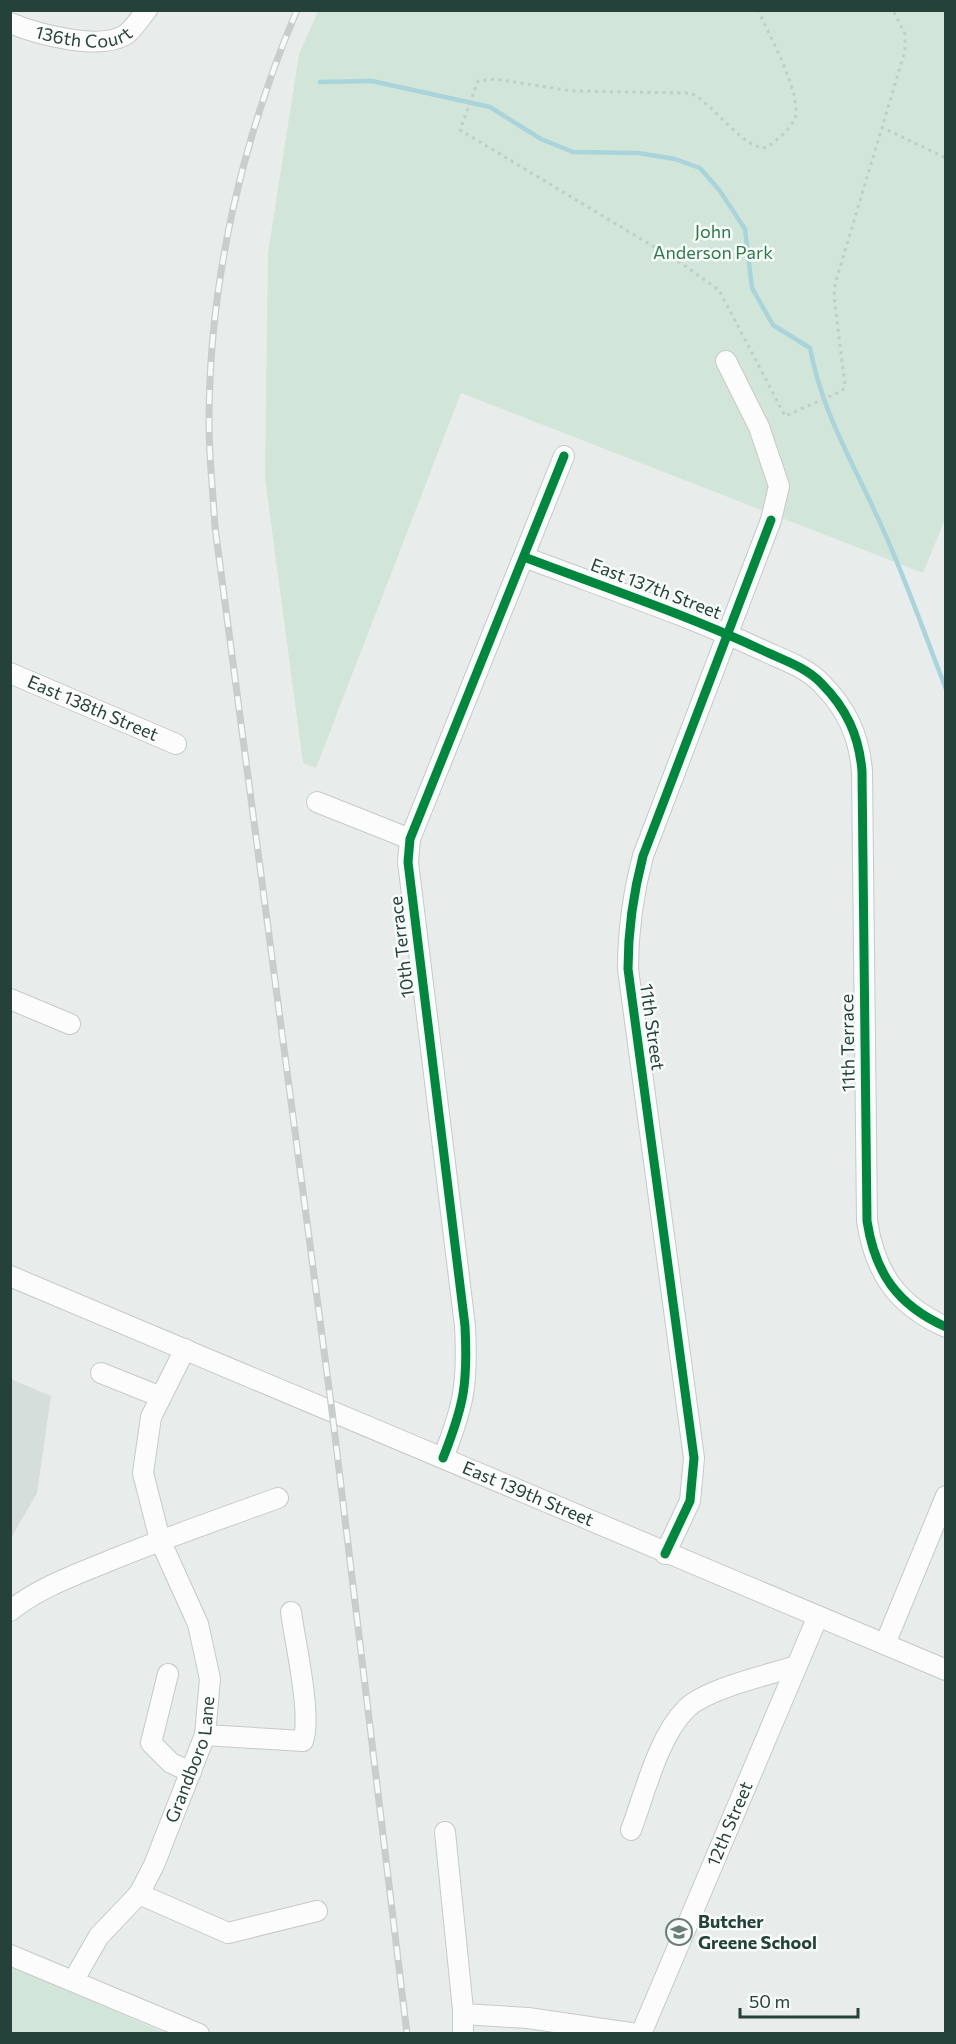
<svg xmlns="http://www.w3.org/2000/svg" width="956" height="2044" font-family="Commissioner,sans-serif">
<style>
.built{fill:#d6dedb}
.green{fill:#d1e6d8}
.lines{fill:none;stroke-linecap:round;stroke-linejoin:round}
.stream{stroke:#a9d4db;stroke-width:4.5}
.minor-casing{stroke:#c5cac8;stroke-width:22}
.path{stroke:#c3ccca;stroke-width:3;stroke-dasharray:3 4.5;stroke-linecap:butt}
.minor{stroke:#fcfcfc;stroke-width:20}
.rail-casing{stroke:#c9cdcc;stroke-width:7}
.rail{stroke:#f7fbf9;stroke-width:4.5;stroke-dasharray:14;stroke-linecap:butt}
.cycleway-casing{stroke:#f7fbf9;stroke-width:13}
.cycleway{stroke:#00873e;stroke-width:9}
.labels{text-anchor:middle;stroke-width:5;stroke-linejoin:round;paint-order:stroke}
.street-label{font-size:18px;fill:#24423a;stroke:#f7fbf9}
.park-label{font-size:18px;fill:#2d7a4b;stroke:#f7fbf9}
.poi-label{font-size:18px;font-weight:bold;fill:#24423a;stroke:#f7fbf9;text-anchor:start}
</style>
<rect width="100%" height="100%" fill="#e8edeb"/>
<path class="built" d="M11,1379L51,1396L37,1493L11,1538Z"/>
<path class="green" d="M318,11H945L946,517L923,573L461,393L316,768L303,763L265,478L268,253L299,54Z
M10,1966H11L165,2033H11Z"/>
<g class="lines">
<path class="stream" d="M320,82L372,81L490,107L541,139L573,152L638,153L675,159L700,168L720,191L745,229L752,288L773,325L810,348C822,411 850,457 876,514C903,571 923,630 946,689"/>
<defs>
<g id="minor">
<path id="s1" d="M10,23C37,34 99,51 125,35C133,30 140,18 147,10"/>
<path d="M524,557C603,587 685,614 762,650C781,659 806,667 821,683C846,708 859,735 862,771L867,1221C875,1273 897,1305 946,1327"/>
<path id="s2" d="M10,673L176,744"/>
<path d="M317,802L410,839"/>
<path d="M10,999L70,1024"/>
<path id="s3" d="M10,1276L946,1670"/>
<path d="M101,1373L161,1397"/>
<path d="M443,1458C464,1405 468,1384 465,1326L408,862L410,839L564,456"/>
<path d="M665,1554L690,1501L694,1458L628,969C628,930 633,894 643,856L771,520L779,486L759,427L726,361"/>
<path d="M10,1611C37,1589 72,1576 104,1563C162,1539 220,1519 278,1498"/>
<path d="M885,1644L946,1496"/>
<path d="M168,1674L151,1743L171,1763L191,1772"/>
<path d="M205,1735L303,1741C312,1715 295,1642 291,1612"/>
<path d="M631,1830C645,1793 658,1737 686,1709C705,1689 768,1675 796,1666"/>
<path d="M445,1832L463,2010V2034"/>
<path d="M139,1894L228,1933L317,1911"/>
<path d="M10,1955L199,2034"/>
<path id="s4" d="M73,1981L99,1936L139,1894L154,1865L205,1735L210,1679L198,1624L160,1540L143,1473L151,1417L185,1349"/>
<path d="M463,2014L528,2018L637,2034"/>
<path id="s5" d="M641,2034L818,1616"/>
</g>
</defs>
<use href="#minor" class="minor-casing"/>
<path class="path" d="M758,10C768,33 805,99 794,120C789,131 776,140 768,147C746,154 712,101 690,93L572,91L495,79L478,81L460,130L681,263L719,290L785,416L842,391L845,385L834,296L835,284L905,51V34L893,10
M881,127L946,158"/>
<use href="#minor" class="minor"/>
<defs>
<path id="rail" d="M297,10C242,140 209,281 209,422C209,457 213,492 215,527L332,1411L407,2034"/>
</defs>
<use href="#rail" class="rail-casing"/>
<use href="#rail" class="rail"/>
<defs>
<path id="cycleway" d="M524,557C603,587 685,614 762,650C781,659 806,667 821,683C846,708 859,735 862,771L867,1221C875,1273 897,1305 946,1327
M443,1458C464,1405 468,1384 465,1326L408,862L410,839L564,456
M665,1554L690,1501L694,1458L628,969C628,930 633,894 643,856L771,520"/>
</defs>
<use href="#cycleway" class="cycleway-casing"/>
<use href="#cycleway" class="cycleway"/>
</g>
<defs>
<symbol id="school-ring" viewBox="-11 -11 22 22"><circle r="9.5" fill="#f7fbf9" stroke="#697e78" stroke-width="1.5"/><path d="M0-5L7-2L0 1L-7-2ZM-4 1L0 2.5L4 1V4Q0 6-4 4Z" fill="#697e78"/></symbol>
</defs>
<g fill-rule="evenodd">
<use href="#school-ring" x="664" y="1917" width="30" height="30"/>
</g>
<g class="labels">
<g class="street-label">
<text dy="6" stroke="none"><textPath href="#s1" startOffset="76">136th Court</textPath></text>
<text transform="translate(656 589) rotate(21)" y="6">East 137th Street</text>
<text dy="6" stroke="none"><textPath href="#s2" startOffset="90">East 138th Street</textPath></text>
<text transform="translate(402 947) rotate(-97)" y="6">10th Terrace</text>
<text transform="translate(652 1027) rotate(82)" y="6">11th Street</text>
<text transform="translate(848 1043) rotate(-91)" y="6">11th Terrace</text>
<text dy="6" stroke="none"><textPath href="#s3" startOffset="562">East 139th Street</textPath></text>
<text dy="6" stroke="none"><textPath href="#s4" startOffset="255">Grandboro Lane</textPath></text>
<text dy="6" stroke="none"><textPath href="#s5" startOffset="228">12th Street</textPath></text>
</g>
<g class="park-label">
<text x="713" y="238">John<tspan x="713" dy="21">Anderson Park</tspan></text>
</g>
<g class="poi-label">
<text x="698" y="1928">Butcher<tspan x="698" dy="21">Greene School</tspan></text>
</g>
</g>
<rect width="956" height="2044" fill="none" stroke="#24423a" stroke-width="24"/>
<path d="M740 2008v9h118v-9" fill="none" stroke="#24423a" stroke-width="3"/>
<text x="749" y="2008" font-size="18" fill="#24423a" stroke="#f7fbf9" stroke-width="4.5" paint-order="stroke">50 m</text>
</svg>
